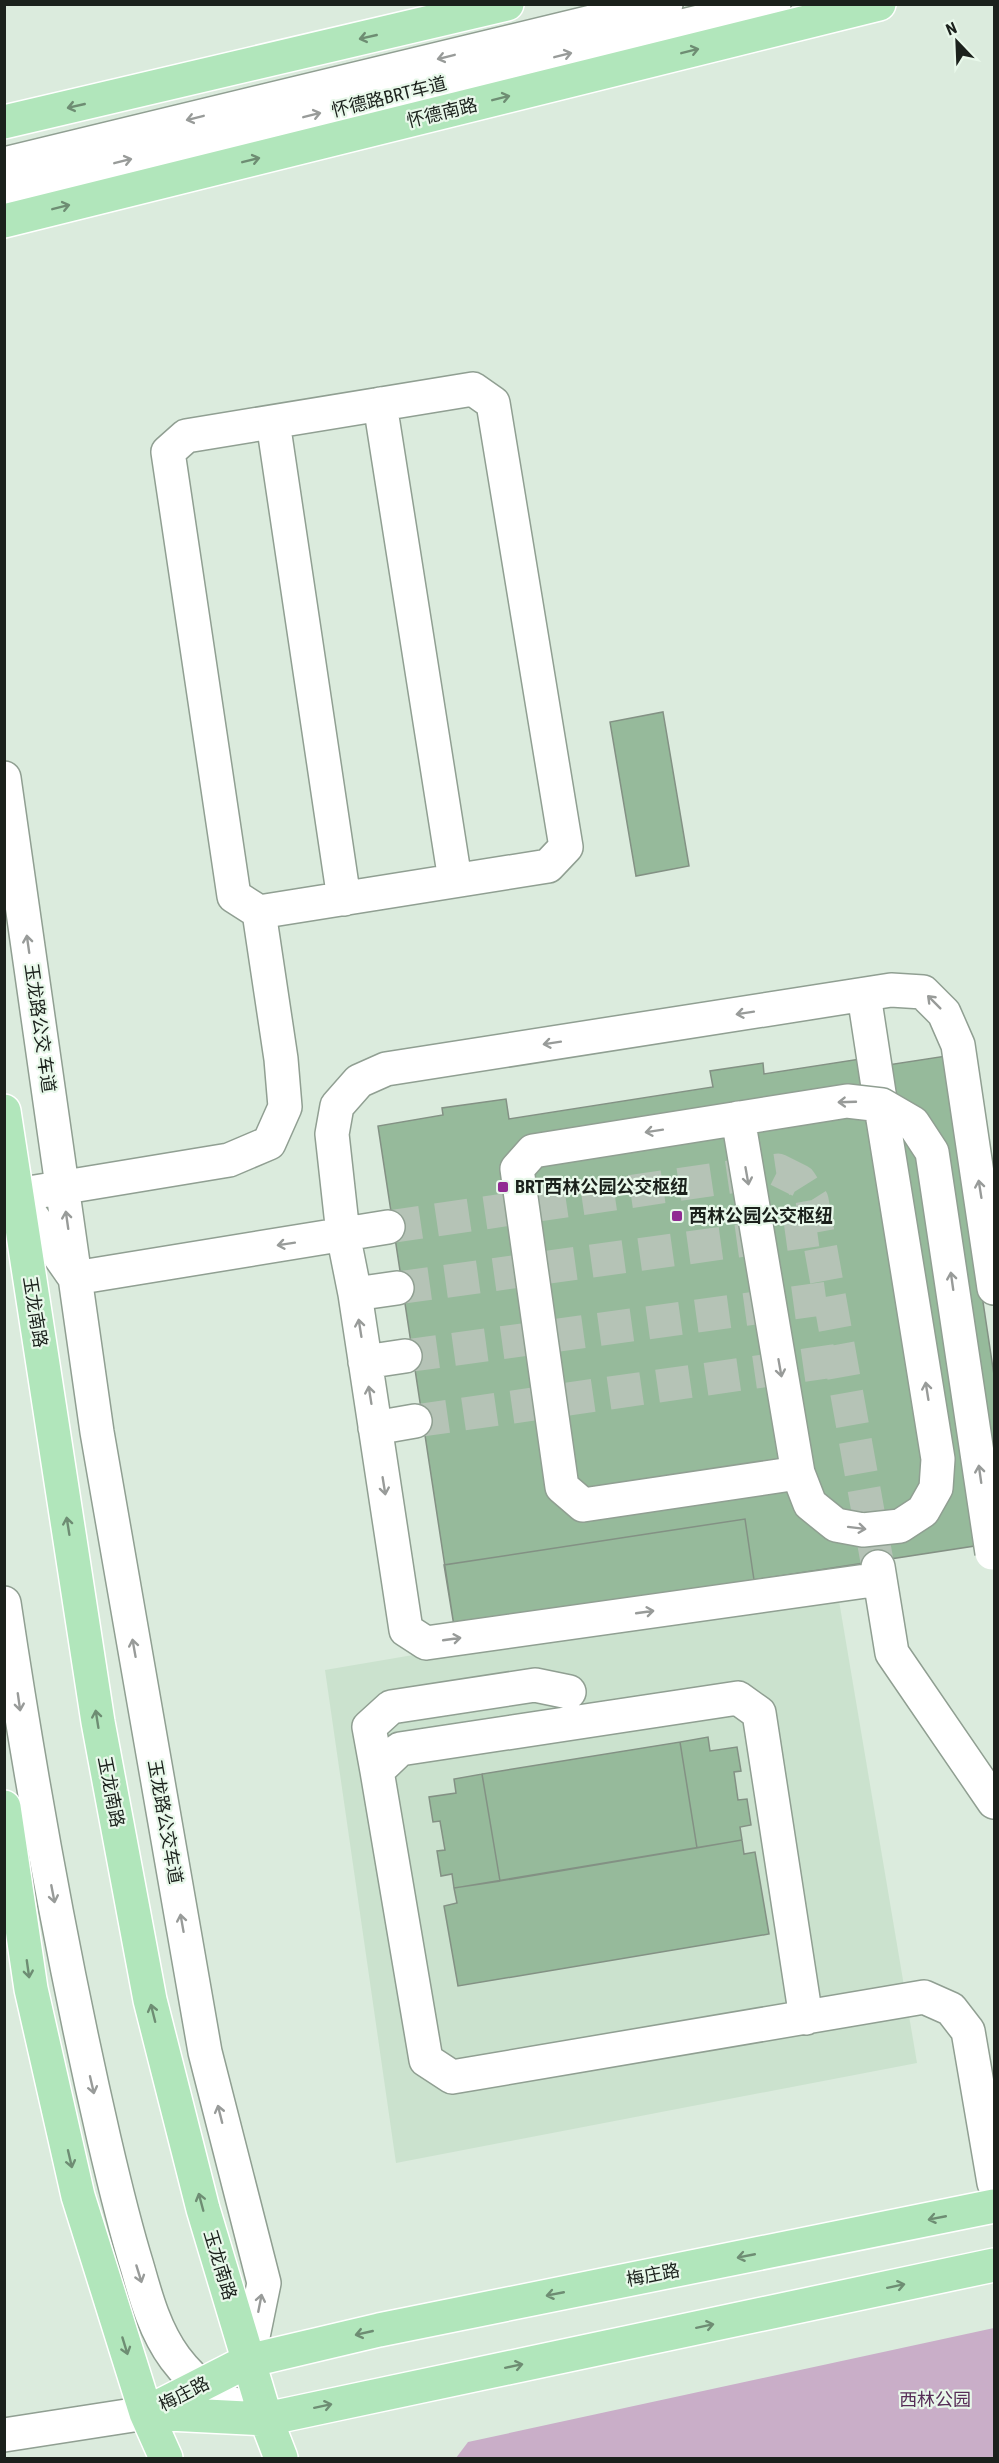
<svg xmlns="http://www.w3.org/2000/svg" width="999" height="2463" font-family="'Roboto Condensed','Noto Sans SC',sans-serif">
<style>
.built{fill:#cbe2ce}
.green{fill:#c9aec8}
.building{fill:#96ba9b;stroke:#839184;stroke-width:1.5}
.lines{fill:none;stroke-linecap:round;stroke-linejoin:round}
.minor-tunnel{stroke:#b5c3b6;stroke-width:33;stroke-dasharray:33 16;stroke-linecap:butt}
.minor-casing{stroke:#909f92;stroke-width:36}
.major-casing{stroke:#fff;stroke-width:36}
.minor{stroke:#fff;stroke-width:33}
.major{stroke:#b1e6bb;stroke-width:33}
.minor-bridge-casing{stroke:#909f92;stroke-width:36;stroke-linecap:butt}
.minor-bridge{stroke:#fff;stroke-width:33}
.oneway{stroke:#6e8d73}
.oneway2{stroke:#989b99}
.poi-dot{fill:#902b92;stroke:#e8f8ea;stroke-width:2}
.labels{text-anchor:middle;stroke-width:4.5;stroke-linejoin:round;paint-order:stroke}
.street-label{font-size:18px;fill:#1b211c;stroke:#e8f8ea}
.poi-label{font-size:18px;font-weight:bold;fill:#1b211c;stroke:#e8f8ea;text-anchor:start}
.park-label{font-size:18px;fill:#572d57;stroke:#e8f8ea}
</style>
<rect width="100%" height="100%" fill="#dbebdd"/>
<path class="built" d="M836,1583L917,2063L396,2163L325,1670Z"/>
<path class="green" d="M994,2328V2458H456L468,2442Z"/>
<path class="building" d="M663,712L689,866L636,876L610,722Z
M946,1056L994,1375V1543L454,1626L378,1126L443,1115L442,1108L506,1099L509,1119L713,1087L710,1071L763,1063L764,1074L860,1059L862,1069Z
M745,1519L754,1580L454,1626L444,1565Z
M708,1737L710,1751L737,1747L741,1771L734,1772L738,1800L747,1799L751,1825L740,1827L742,1840L697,1848L680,1742Z
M680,1742L697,1848L500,1881L482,1774Z
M482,1774L500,1881L454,1888L452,1874L441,1876L437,1851L445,1850L440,1821L433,1822L429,1797L456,1793L454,1779Z
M742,1840L744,1854L755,1852L769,1934L458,1986L444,1906L457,1903L454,1888Z"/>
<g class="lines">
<path class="minor-tunnel" d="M388,1227L778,1170L800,1181L812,1200L878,1567
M397,1288L817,1230
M405,1356L829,1298
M415,1421L840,1360"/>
<defs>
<path id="minor" d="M4,164L666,4
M4,189L774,4
M380,404L455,880
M273,422L344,899
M4,778L97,1432L205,2052L264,2283L248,2361
M864,995L883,1119
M75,1278L17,1195L229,1160L269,1143L285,1107L281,1059L259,912L234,896L168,452L186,436L473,389L493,403L566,847L548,866L259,912
M75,1278L388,1227
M355,1294L397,1288
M365,1362L405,1356
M375,1428L415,1421
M878,1567L892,1653L994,1802
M880,1579L426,1643L406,1630L355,1294L343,1234L332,1134L337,1106L359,1081L386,1069L891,990L923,992L944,1013L958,1045L994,1288
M4,1603C31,1783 63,1961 104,2139C114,2182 124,2224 137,2266C146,2298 155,2331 175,2358C201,2393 225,2401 264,2418
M377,1771L369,1727L391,1707L535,1685L569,1692
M806,2018L759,1713L738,1698L400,1749L377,1771L426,2060L452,2077L924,1997L951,2009L968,2031L994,2183
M4,2435L146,2413"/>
<path id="major" d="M4,122L507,4
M4,221L879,4
M4,1111L98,1722L150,2000L203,2209L266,2419L281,2458
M4,1807L31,1989L78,2196L146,2413L166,2458
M146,2413L248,2361L379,2330L994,2206
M148,2413L266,2419L994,2265"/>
</defs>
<use href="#minor" class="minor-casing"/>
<use href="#major" class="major-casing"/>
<use href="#minor" class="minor"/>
<use href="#major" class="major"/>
<defs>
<path id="minor-bridge" d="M738,1118L798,1473L810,1504L836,1525L863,1530L900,1526L923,1511L936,1488L938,1459L883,1119
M798,1473L583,1505L562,1487L517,1169L533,1151L847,1101L882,1105L913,1123L932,1152L992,1553"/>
</defs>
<use href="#minor-bridge" class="minor-bridge-casing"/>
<use href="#minor-bridge" class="minor-bridge"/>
</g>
<defs><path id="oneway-shaft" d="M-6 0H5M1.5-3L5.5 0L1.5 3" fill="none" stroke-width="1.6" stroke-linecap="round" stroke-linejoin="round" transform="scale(1.5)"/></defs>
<g class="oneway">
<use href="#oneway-shaft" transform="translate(368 37) rotate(167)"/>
<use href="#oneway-shaft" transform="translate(690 51) rotate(-14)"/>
<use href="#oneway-shaft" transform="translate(501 98) rotate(-14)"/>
<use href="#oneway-shaft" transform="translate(76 106) rotate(167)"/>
<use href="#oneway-shaft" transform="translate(251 160) rotate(-14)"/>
<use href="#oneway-shaft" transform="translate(61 207) rotate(-14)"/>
<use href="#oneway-shaft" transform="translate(68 1526) rotate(-99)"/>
<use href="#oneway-shaft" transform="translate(97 1719) rotate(-99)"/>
<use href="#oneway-shaft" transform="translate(28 1969) rotate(82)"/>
<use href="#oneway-shaft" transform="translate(153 2013) rotate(-104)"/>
<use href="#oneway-shaft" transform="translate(70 2159) rotate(77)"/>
<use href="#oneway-shaft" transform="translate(201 2202) rotate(-105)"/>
<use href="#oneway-shaft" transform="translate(937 2218) rotate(169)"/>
<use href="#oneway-shaft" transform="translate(746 2256) rotate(169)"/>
<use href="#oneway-shaft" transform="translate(896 2286) rotate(-12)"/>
<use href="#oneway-shaft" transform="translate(555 2294) rotate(169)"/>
<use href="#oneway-shaft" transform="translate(705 2326) rotate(-12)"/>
<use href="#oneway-shaft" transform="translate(364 2333) rotate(167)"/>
<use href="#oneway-shaft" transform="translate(125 2346) rotate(73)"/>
<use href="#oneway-shaft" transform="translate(514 2366) rotate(-12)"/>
<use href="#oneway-shaft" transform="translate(323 2406) rotate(-12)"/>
</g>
<g class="oneway2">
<use href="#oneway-shaft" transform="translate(563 55) rotate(-14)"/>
<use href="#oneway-shaft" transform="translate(446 57) rotate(166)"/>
<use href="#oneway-shaft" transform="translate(312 115) rotate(-14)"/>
<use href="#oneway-shaft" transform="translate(195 118) rotate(166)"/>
<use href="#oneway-shaft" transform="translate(123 161) rotate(-14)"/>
<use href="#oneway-shaft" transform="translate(28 944) rotate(-98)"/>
<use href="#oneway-shaft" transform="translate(934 1002) rotate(-135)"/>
<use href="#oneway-shaft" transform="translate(745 1013) rotate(171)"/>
<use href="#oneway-shaft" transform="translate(552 1043) rotate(171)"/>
<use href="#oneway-shaft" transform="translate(847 1102) rotate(178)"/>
<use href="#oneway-shaft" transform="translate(654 1131) rotate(171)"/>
<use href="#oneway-shaft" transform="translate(747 1176) rotate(80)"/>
<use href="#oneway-shaft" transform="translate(980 1189) rotate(-99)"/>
<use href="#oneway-shaft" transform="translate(67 1220) rotate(-98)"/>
<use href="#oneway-shaft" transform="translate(286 1244) rotate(171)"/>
<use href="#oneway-shaft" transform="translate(952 1281) rotate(-98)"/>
<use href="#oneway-shaft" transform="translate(360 1328) rotate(-99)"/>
<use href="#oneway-shaft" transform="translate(780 1368) rotate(80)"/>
<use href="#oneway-shaft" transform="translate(927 1391) rotate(-99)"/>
<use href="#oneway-shaft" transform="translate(370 1395) rotate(-99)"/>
<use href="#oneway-shaft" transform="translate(980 1474) rotate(-98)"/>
<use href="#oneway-shaft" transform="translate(384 1486) rotate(81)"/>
<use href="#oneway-shaft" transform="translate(857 1528) rotate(7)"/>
<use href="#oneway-shaft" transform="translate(645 1612) rotate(-8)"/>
<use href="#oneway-shaft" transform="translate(452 1639) rotate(-8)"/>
<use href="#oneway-shaft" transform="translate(134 1648) rotate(-100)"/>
<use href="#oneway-shaft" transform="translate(19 1702) rotate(82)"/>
<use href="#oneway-shaft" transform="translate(53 1894) rotate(79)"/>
<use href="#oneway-shaft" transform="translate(182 1923) rotate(-100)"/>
<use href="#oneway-shaft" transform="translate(92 2085) rotate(77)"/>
<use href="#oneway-shaft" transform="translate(220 2114) rotate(-104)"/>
<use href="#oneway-shaft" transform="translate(139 2274) rotate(73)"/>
<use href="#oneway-shaft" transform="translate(260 2303) rotate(-79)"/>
</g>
<g class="poi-dot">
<rect x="497" y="1181" width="12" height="12" rx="3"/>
<rect x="671" y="1210" width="12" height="12" rx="3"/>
</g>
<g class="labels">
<g class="street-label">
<text transform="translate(389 97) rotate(-14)" y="6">怀德路BRT车道</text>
<text transform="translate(442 113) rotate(-14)" y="6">怀德南路</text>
<text transform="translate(40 1028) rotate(82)" y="6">玉龙路公交 车道</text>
<text transform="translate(35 1312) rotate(81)" y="6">玉龙南路</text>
<text transform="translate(111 1792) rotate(79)" y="6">玉龙南路</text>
<text transform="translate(165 1822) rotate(80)" y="6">玉龙路公交车道</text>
<text transform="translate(220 2265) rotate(73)" y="6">玉龙南路</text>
<text transform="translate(653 2275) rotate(-11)" y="6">梅庄路</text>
<text transform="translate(184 2394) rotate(-27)" y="6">梅庄路</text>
</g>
<g class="poi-label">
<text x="515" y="1193">BRT西林公园公交枢纽</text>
<text x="689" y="1222">西林公园公交枢纽</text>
</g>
<g class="park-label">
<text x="935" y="2406">西林公园</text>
</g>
</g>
<rect width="999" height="2463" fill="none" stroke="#1b211c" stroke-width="12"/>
<g transform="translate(957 42) rotate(337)" stroke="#e8f8ea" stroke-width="4.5" paint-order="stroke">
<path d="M0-4.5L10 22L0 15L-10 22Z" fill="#1b211c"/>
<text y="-9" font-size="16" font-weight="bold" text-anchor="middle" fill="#1b211c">N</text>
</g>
</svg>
